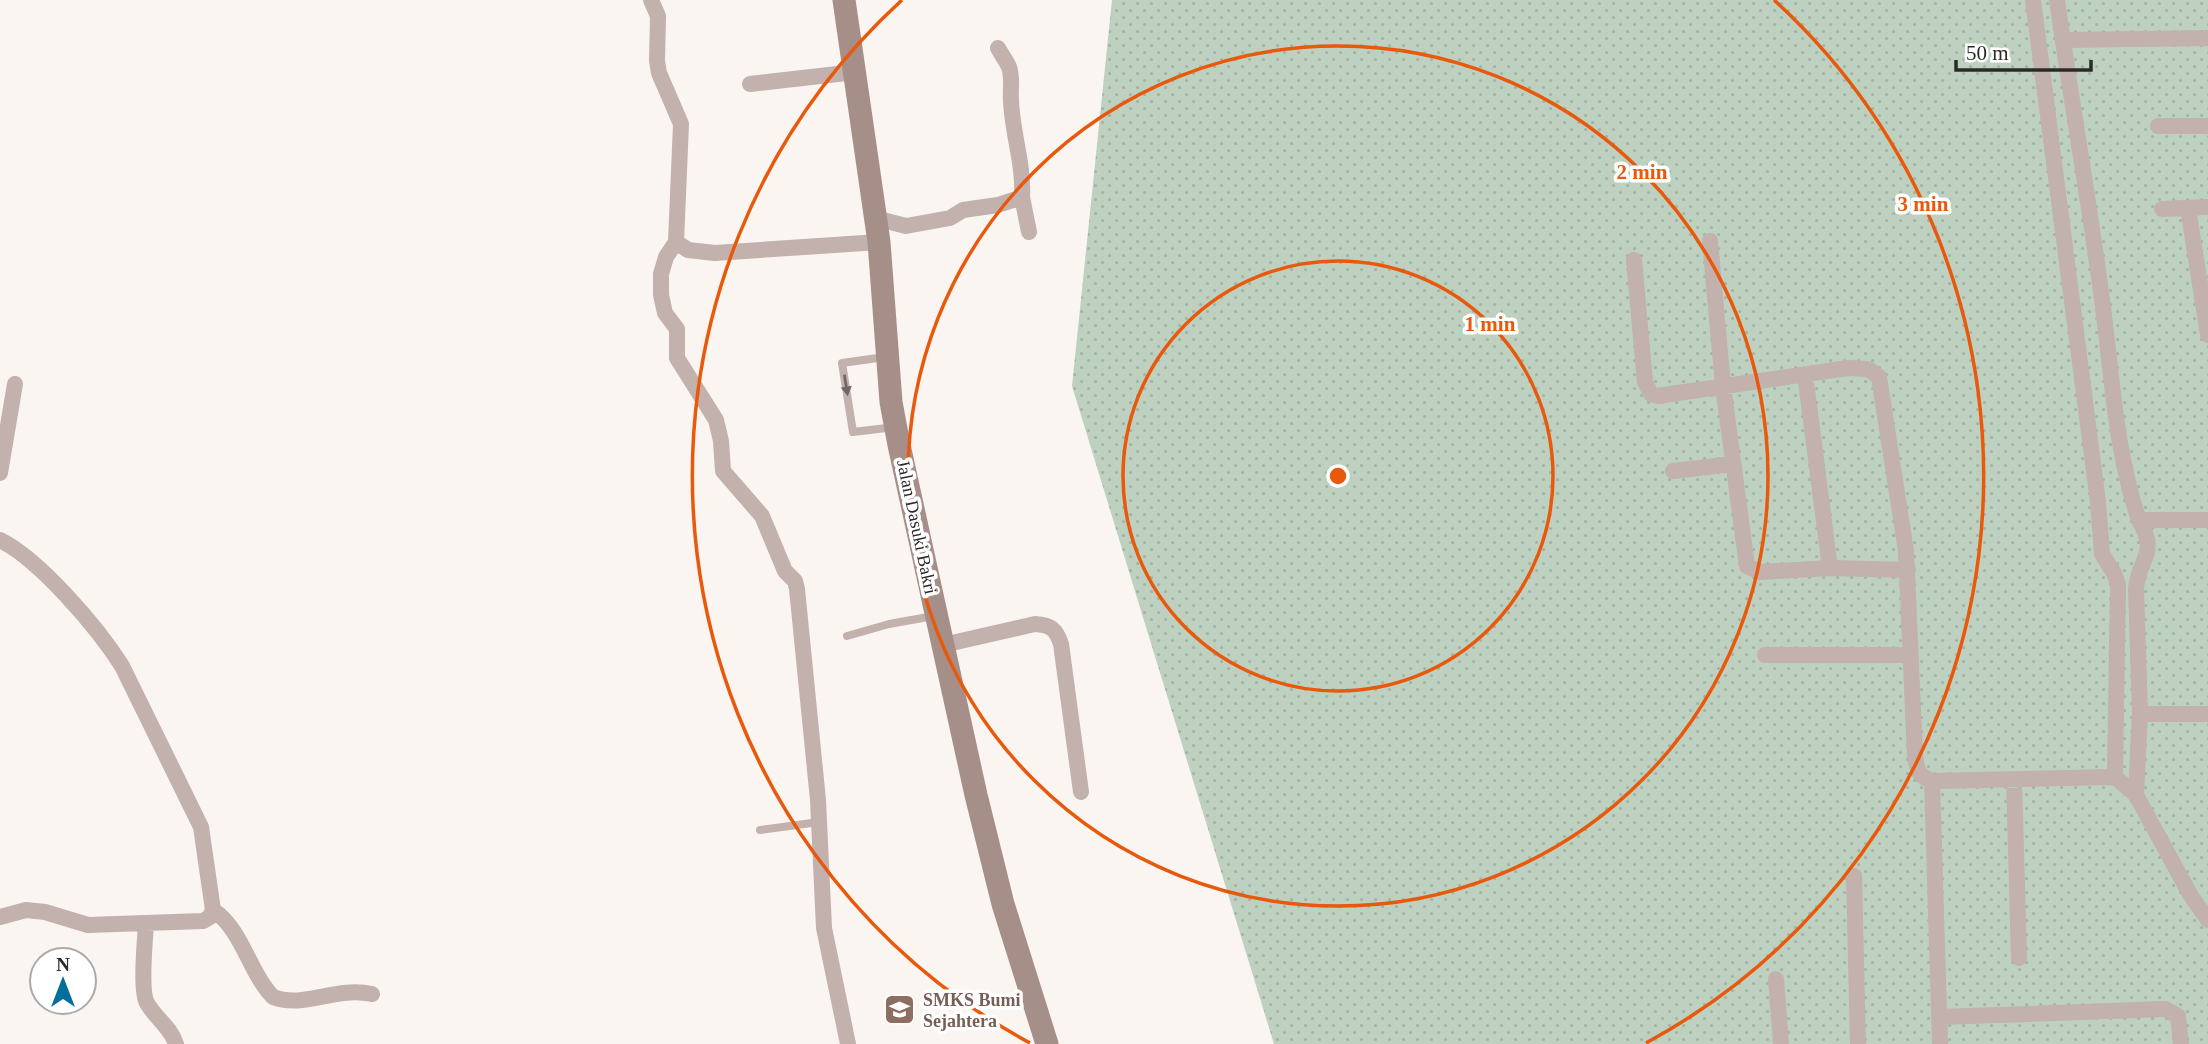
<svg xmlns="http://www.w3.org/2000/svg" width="2208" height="1044" font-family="Georgia,serif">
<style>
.grass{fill:url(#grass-dots)}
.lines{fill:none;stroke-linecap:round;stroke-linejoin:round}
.service{stroke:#c2b1ad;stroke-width:8}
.minor{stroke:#c2b1ad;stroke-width:16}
.secondary{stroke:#a78f89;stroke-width:23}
.oneway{fill:#706764}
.ring{fill:none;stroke:#e8590c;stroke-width:3.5}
.labels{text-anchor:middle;stroke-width:7;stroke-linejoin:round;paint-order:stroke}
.street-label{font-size:18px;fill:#2c2a28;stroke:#fff}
.education-label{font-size:18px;font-weight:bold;fill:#785e54;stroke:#fff;text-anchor:start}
.centre{fill:#e8590c;stroke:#fff;stroke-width:3.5}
.ring-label{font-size:21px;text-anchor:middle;font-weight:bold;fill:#e8590c;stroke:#fff;stroke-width:7;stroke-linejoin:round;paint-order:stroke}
</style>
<defs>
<pattern id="grass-dots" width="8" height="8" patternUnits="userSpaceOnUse" patternTransform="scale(1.75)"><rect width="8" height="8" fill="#bed1c0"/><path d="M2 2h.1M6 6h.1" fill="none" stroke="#a3b4a5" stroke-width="1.8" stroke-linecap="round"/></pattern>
</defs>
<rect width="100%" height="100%" fill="#faf5f1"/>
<path class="grass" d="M1112,0H2208V1044H1274L1072,386Z"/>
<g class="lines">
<path class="service" d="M885,357L842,363L853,432L895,427
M847,636L889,624L934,616
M760,830L819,822"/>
<path class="minor" d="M651,0L658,16L657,61L659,73L681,124L676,242L666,257L661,274V295L665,313L677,329V358L716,420L721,441L723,471L762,516L785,571L795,581L797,589L818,800L824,928L848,1044
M2033,0L2098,502L2102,554L2114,573L2118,584L2115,777
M2057,0C2071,100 2089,200 2102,300C2112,373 2115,451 2139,520H2208
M2063,40L2208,38
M750,84L855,72
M2158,126H2208
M1022,197L1029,232
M2188,208L2208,335
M2162,209L2208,207
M875,218L906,226L950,218L963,210L998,205L1022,197C1024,164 1012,133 1011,100C1010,89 1013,78 1009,67C1006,60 1001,54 998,48
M1710,241L1723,386L1747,566L1760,572L1830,568L1908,570
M676,242L688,250L715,253L879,242
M1634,260L1645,382L1651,394L1657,396L1848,368L1868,369L1879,377L1906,551L1915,756C1917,770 1918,776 1932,781L2115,777L2136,795L2191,896L2208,920
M1805,374L1830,568
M1673,471L1733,464
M0,473L15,384
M0,540C40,560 98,628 122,666L201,827L213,910L210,917L203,921L88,925L45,912L26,910L0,917
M943,645L1035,624C1051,625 1056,629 1061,644L1081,792
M1765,655H1910
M2140,714H2208
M2014,779L2019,958
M1932,781L1940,1044
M2136,795L2140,714L2136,589C2139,557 2159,555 2139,520
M1854,876L1858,1044
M213,910C242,929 249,972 273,997C304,1009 335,986 372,994
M146,924C145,940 140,991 147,1003C155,1018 170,1026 176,1044
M1776,979L1781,1044
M1939,1017L2165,1009L2178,1016L2181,1044"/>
<path class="secondary" d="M844,0L879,242L891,402L899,445L976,795L1003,904L1047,1044"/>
</g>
<defs><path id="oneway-solid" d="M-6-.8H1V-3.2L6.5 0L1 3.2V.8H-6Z" transform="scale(1.75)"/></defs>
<use class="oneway" href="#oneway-solid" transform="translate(846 385) rotate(81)"/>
<g class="ring">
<circle cx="1338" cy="476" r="215"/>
<circle cx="1338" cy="476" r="430"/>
<path d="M1030 1043A645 645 0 0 1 902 0M1774 0A645 645 0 0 1 1646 1043"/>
</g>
<defs>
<symbol id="school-square" viewBox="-11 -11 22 22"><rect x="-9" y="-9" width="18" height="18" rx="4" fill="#8d6e63" stroke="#fff"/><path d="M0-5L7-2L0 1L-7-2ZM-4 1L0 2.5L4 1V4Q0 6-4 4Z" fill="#fff"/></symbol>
</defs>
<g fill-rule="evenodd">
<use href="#school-square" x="882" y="992" width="35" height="35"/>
</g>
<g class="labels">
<g class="street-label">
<text transform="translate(917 527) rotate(78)" y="6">Jalan Dasuki Bakri</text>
</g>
<g class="education-label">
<text x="923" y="1006">SMKS Bumi<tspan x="923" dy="21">Sejahtera</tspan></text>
</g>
</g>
<circle cx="1338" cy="476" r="10" class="centre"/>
<g class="ring-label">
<text x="1642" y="179">2 min</text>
<text x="1923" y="211">3 min</text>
<text x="1490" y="331">1 min</text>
</g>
<g transform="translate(63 981)"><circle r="33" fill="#ffffff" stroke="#abaaa9" stroke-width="2"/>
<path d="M0-5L12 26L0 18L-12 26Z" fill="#016e9b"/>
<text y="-10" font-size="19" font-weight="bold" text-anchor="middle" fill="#2c2a28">N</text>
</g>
<path d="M1956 60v10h135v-10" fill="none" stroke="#2c2a28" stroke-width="3.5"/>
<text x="1966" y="60" font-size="21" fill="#2c2a28" stroke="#ffffff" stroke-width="5" paint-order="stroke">50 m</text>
</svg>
